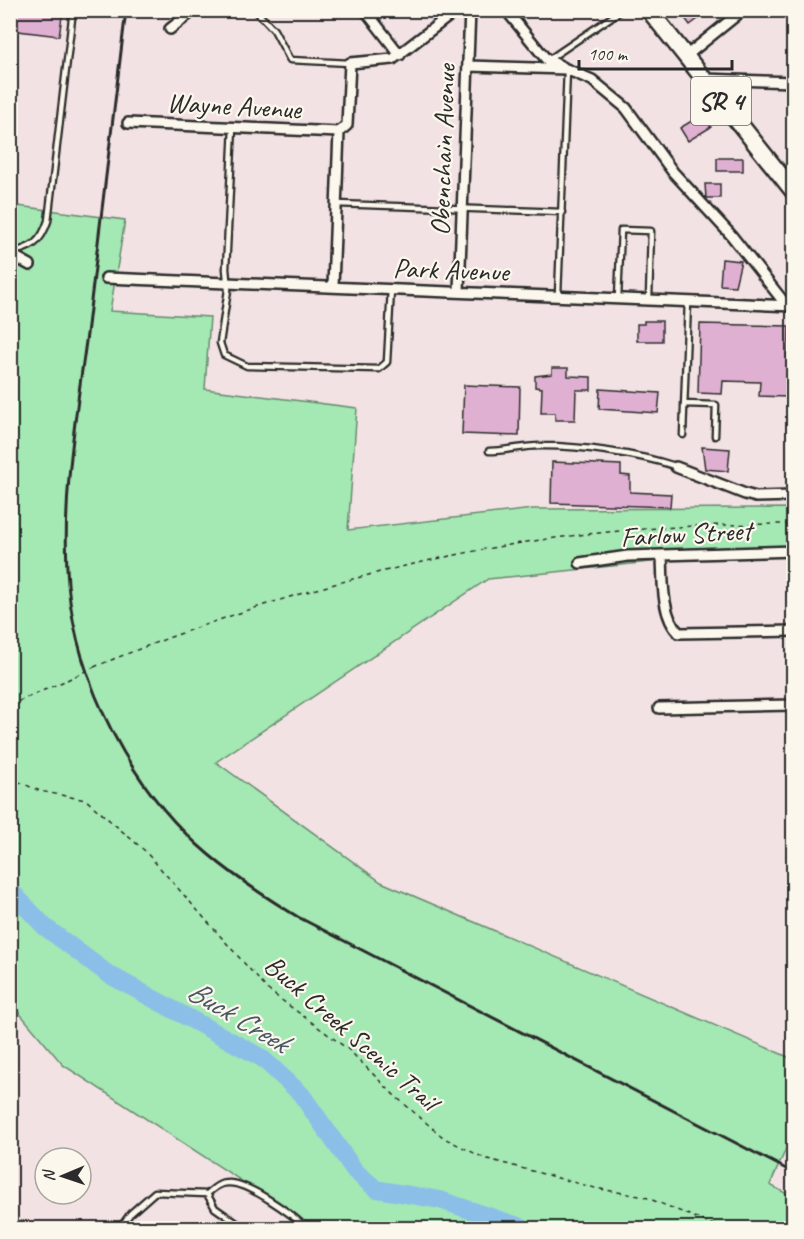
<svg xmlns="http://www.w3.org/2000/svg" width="804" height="1239" font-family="Caveat,sans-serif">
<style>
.green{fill:#a4e8b3;stroke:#688a6f;stroke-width:1.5}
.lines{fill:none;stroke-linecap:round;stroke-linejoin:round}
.river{stroke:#8cbfe8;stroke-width:18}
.building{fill:#dfb0d1;stroke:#2b2b2b;stroke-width:1.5}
.service-casing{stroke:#2b2b2b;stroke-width:9}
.minor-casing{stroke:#2b2b2b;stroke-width:14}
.primary-casing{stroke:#2b2b2b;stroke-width:20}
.path{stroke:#2b2b2b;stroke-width:1.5;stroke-dasharray:4.5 4.5;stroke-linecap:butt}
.service{stroke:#fbf7ec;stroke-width:4.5}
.minor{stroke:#fbf7ec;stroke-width:9}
.primary{stroke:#fbf7ec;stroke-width:15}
.rail{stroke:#2b2b2b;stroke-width:3}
.path-bridge{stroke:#2b2b2b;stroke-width:1.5;stroke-dasharray:4.5 4.5;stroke-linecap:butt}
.labels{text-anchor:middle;stroke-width:4.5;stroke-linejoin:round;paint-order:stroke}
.shield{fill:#fbf7ec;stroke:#696865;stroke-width:1.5}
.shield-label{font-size:27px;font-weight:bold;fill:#2b2b2b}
.street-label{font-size:28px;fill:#2b2b2b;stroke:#fbf7ec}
.water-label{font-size:30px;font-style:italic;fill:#485764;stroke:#fbf7ec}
</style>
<rect width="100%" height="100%" fill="#f3e2e4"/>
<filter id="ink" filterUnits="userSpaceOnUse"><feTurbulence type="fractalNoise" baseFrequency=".0167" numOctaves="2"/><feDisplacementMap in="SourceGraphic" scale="12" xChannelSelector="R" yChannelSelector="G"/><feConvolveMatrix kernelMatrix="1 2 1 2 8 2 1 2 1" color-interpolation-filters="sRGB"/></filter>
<g filter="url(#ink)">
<path class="green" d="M10,205L125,220L110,311L210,317L205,389L357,408L348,530L533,509L793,508V547L488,579L216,762L381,882L793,1059V1133L770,1185L793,1197V1228H314L63,1065L11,1003Z"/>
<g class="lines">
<path class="river" d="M10,890L45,927L108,974L262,1058L301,1094L355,1171L376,1189L440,1200L524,1228"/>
</g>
<path class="building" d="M10,10H63L59,36L10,30Z
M679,10H710L690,25Z
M703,114L711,127L688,141L680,128Z
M717,158H743V171H717Z
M705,184H720V198H706Z
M722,259L741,261L735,286L720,285Z
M644,321H662V341H637V324H644Z
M700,324L789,326L787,397L759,396L760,382L723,381L722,394L698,393Z
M552,368H568V376L591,377V390H576L575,420H555V413H541L542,388L535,387V376L552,374Z
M464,385L520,387L519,436L462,434Z
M600,389L660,393L658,413L599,409Z
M702,447L730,449L728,471L705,469Z
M552,462L621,465V475L630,476V492L671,494L670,507L551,503Z"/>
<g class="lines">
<defs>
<path id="service" d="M255,10L274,30L290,60L350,63
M548,60L622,10
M233,127L226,269L228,290L220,343L224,355L247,366L379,369L387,362L391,289
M337,204L562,212
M10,252C32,249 41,242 48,221L73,10
M558,295L567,70
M618,298L621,230L651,231L649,299
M684,404L716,405L715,436
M683,435L688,301
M489,451C507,451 525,445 543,446C583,446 638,454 675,466
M207,1194L215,1208L244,1228
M120,1228L130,1214L155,1192L207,1194C214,1188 219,1183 228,1183C248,1182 292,1214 306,1228"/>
<path id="minor" d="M365,10L400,55
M506,10L546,59L563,67
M170,29L194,10
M686,56L743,10
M468,66L566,69L592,80L626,108L673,172L731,235L787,306
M704,79L794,82
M128,123L339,132
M339,132L347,125L350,63L393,59L457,10
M10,254L30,265
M106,278L794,306
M333,286L339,132
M459,291L470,10
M676,467L745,494L756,497L794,496
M662,555C663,578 661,616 679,633L794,631
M580,563L628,556L794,551
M659,708L794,705"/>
<path id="primary" d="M649,10L794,192"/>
</defs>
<use href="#service" class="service-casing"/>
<use href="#minor" class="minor-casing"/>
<use href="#primary" class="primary-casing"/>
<path class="path" d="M94,667C221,615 351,574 486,549C587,530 691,524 794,524
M10,690L15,703
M10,705L67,680
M10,778L40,791L86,800L144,850L268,990L349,1050L395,1096L444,1138L484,1158L595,1188L645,1197L721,1228"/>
<use href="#service" class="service"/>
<use href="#minor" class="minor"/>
<use href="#primary" class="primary"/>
<path class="rail" d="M126,10C113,118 100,226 87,334C76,416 61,500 68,584C77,684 131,789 208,854C236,878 267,898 298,917L794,1173"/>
<path class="path-bridge" d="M67,680L94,667"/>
</g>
</g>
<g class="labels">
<rect class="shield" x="691" y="77" width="60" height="48" rx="4.5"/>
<g class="shield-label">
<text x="721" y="110">SR 4</text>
</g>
<g class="street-label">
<text transform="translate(234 105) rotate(3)" y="10">Wayne Avenue</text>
<text transform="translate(442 150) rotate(-88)" y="10">Obenchain Avenue</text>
<text transform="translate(451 269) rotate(2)" y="10">Park Avenue</text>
<text transform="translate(686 533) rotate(-3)" y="10">Farlow Street</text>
<text transform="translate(352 1032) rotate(41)" y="10">Buck Creek Scenic Trail</text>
</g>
<g class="water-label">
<text transform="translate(238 1016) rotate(31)" y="10">Buck Creek</text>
</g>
</g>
<rect width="804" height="1239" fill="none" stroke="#fbf7ec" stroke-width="36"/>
<rect x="18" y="18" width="768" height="1203" fill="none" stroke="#2b2b2b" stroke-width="2" filter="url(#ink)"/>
<g transform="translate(63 1176) rotate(268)"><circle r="28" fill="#fbf7ec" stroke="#a8a59f" stroke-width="1.5"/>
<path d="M0-4.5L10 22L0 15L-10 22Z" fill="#2b2b2b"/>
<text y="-9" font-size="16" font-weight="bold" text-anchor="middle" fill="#2b2b2b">N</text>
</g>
<path d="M579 60v9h153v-9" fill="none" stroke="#2b2b2b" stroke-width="3"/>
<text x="588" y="60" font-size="18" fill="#2b2b2b" stroke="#fbf7ec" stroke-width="4.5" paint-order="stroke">100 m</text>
</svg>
